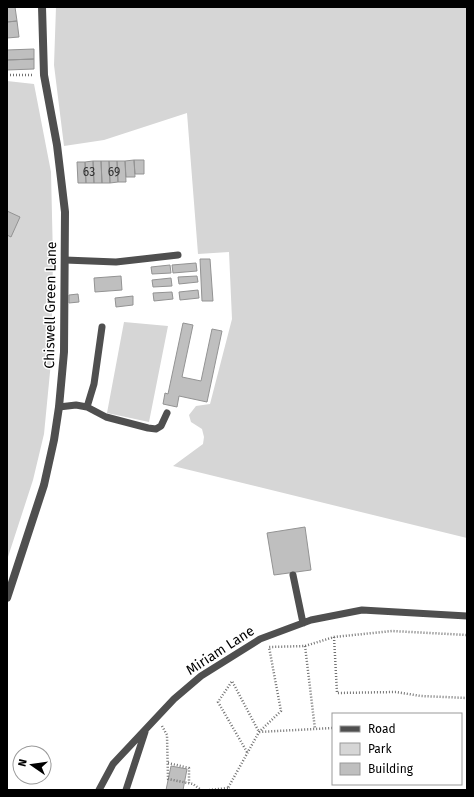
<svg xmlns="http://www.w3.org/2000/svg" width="474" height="797" font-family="'Fira Sans',sans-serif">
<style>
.green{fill:#d6d6d6}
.building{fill:#bfbfbf;stroke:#939393}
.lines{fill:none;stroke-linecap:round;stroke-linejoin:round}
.path{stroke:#717171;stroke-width:2.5;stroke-dasharray:1 2;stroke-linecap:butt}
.service{stroke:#4f4f4f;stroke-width:7}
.minor{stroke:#4f4f4f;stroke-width:8}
.labels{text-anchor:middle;stroke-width:3;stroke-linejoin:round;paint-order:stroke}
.number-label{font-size:12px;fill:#303030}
.street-label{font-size:14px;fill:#000;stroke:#fff}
</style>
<rect width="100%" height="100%" fill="#fff"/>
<path class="green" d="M56,7H467V538L173,466L203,444L204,437L202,429L191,422L189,415L196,406L210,404L232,319L229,252L198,254L187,113L104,140L64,146L54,65Z
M7,81L34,84L51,172L53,259L51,362L44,434L33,480L7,560Z
M124,322L168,326L149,422L107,413Z"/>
<path class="building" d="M7,7H15L17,21L7,22Z
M17,21L19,37L7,38V45V22Z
M34,49V59L7,60V50Z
M34,59V69L7,70V60Z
M134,160H144V174H135Z
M134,160L135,177H126L125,161Z
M93,161H101L102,183H94Z
M93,161L94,183H86L85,162Z
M101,161H109L110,183H102Z
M109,161H117L118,182L110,183Z
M117,161H125L126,182H118Z
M77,162H85L86,183H78Z
M7,211L20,217L11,237L7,235Z
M200,259H210L213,301H202Z
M196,263L197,271L173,273L172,265Z
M170,265L171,273L152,274L151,267Z
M121,276L122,290L95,292L94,278Z
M197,276L198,282L179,284L178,277Z
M171,278L172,286L153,287L152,280Z
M198,290L199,298L180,300L179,292Z
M172,292L173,299L154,301L153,293Z
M78,294L79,302L69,303V295Z
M133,296V305L116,307L115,298Z
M183,323L193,325L182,377L201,381L212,329L222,331L207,402L179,396L177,407L163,404L165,393L168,394Z
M305,527L311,570L274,575L267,533Z
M171,766L187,769L183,790H166Z"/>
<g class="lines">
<path class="path" d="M7,75H34
M334,637L337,693L396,692L421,696L467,698
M305,646L315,729
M162,726L167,735L168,779L193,784L201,790
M247,752L218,702L232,681L259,732L333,728
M168,763L189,768V783
M209,790L228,788
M229,790L228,788L259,732L281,711L269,647L305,646L334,637L392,631L467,635"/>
<path class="service" d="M65,260L116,262L178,255
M59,407L76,405L87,407L106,417L148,428L156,429L161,426L167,413
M87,407L94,384L102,327
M293,575L303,623
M99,790L113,764L174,699L201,676L260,639L311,620L362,610L467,616
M126,790L145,732"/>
<path class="minor" d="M7,598L44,485L54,440L59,407L64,352L65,212L57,145L44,75L42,7"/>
</g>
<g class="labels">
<g class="number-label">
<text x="89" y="176">63</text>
<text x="114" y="176">69</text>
</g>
<g class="street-label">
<text transform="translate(50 305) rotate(-89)" y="5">Chiswell Green Lane</text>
<text transform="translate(220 650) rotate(-33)" y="5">Miriam Lane</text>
</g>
</g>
<rect width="474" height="797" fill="none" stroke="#000000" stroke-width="16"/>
<rect x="332" y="713" width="130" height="72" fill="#ffffff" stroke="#999999"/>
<rect x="340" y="726" width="20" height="6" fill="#4f4f4f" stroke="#999999"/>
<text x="368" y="733" font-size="12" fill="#000000">Road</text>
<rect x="340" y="743" width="20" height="12" fill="#d6d6d6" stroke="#999999"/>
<text x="368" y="753" font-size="12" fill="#000000">Park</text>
<rect x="340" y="763" width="20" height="12" fill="#bfbfbf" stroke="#999999"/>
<text x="368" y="773" font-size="12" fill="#000000">Building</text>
<g transform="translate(32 765) rotate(283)"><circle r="19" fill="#ffffff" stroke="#999999"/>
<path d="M0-3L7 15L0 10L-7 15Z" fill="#000000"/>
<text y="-6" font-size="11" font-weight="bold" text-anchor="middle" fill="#000000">N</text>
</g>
</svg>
